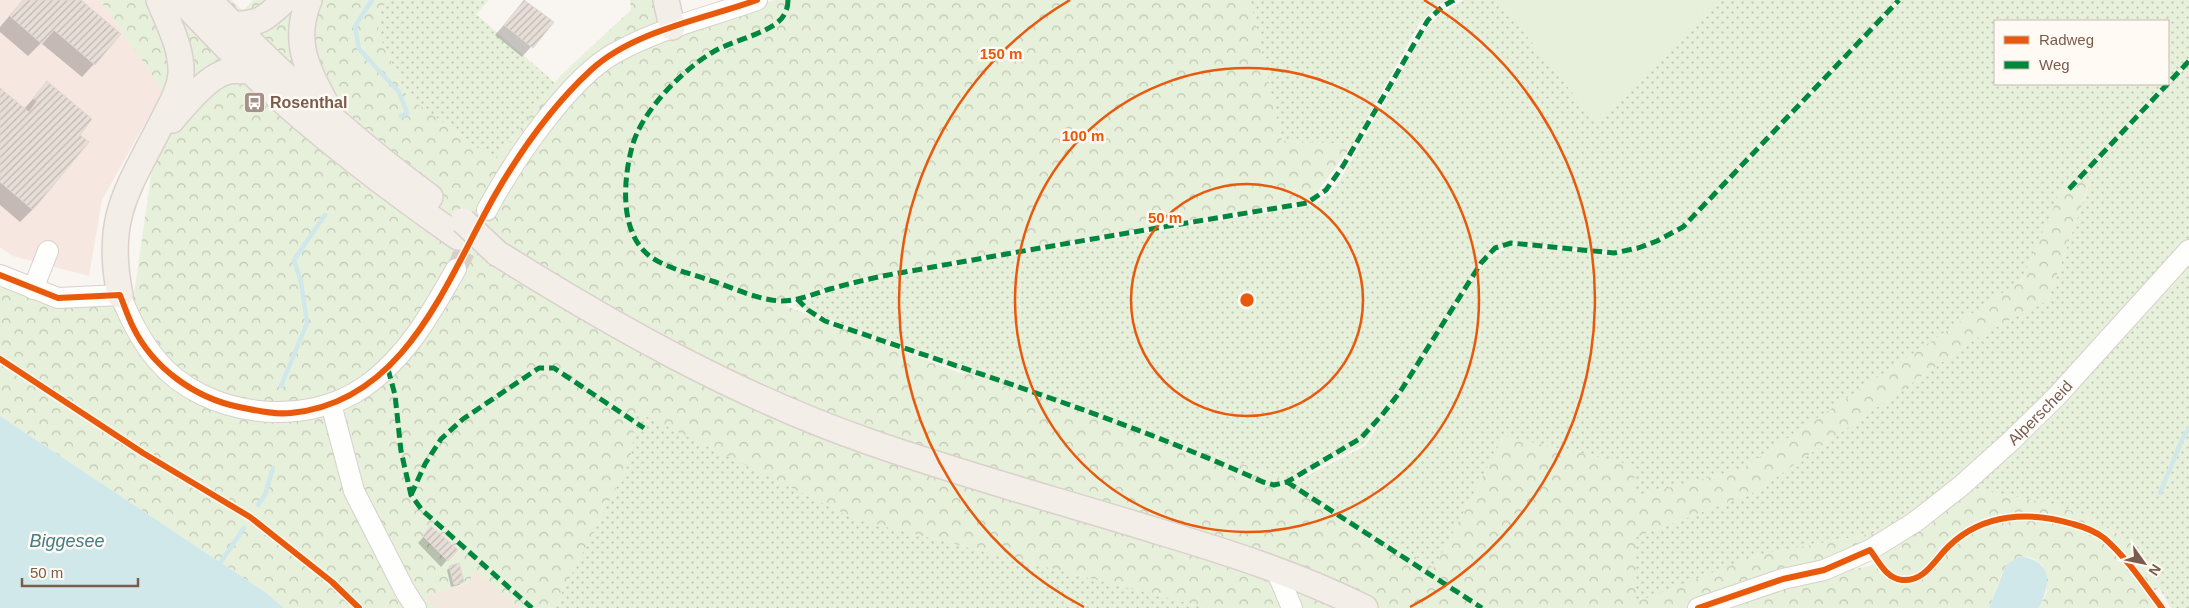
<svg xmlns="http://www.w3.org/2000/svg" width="2189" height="608" font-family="Arial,sans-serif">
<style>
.residential{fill:#f2e8de}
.commercial{fill:#f6e8e1}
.grass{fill:url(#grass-dots)}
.forest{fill:url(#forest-crowns)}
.green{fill:#e7f0db}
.water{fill:#d0e8ea}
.shadow{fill:#0003}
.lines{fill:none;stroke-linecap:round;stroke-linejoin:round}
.stream{stroke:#d0e8ea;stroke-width:4.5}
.building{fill:url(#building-hatch);stroke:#e2d8d2}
.minor-tunnel{stroke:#d9cfc7;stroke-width:20;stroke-dasharray:20 10;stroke-linecap:butt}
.minor-casing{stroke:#d7d1cb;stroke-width:22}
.major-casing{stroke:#dad1cc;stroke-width:28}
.minor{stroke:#fefefd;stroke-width:20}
.major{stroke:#f3eee8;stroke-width:25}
.major-bridge-casing{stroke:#dad1cc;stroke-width:28;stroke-linecap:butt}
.major-bridge{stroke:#f3eee8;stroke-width:25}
.quiet{stroke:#00873e;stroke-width:5;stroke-dasharray:10 5;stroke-linecap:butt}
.cycleway-casing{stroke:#fffaf3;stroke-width:9}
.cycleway{stroke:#e8590c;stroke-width:6}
.ring{fill:none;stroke:#e8590c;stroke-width:2.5}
.labels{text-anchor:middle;stroke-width:5;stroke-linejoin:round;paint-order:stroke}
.poi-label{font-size:16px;font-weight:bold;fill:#7a5c4d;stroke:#fffaf3;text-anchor:start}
.street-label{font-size:16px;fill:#7a5c4d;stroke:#fffaf3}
.water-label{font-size:18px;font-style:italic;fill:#437c86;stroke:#fffaf3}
.centre{fill:#e8590c;stroke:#fffaf3;stroke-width:2.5}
.ring-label{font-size:15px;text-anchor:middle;font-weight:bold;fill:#e8590c;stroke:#fffaf3;stroke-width:5;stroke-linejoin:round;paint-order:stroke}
</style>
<defs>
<pattern id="grass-dots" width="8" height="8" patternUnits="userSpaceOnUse" patternTransform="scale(1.25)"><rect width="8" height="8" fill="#e7f0db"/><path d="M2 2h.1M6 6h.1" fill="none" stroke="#c0c6b4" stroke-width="1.8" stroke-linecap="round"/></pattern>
<pattern id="forest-crowns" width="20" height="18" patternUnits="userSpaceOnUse" patternTransform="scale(1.25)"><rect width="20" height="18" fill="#e7f0db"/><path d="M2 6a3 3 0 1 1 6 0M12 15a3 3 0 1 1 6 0" fill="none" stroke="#c0c6b4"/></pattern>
<pattern id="building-hatch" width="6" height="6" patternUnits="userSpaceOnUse" patternTransform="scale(1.25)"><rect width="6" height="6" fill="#e6ded7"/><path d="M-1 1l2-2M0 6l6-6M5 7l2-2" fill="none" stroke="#bfb7b1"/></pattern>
</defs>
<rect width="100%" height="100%" fill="#f9f5f0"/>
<path class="residential" d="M476,570L520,608H433L425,596L468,583Z"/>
<path class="commercial" d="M0,0H100L163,91L102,200L89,276L13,256L0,247Z"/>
<path class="grass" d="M389,0H489L476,14L555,83L495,161L407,96L378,33L380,9Z
M1250,0H1447L1438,5L1419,24L1353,144L1282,141Z
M1464,0H1498L1596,122L1716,0H1897L1683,226L1656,240L1615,252L1511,242L1481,262L1432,341L1364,444L1288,482L1276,475L967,373L793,305L832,290L890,276L1314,205L1330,194L1342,177L1424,32L1440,14Z
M1901,0H2189V60L2168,83V21H1995V84H2167L2075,183H2064L2022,280L1742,469L1636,496L1504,436L1434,569L1291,484L1365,446L1483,264L1511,245L1613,255L1656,243L1684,229Z
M2189,63V247L2007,445L1906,527L1758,555L1636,603V537L1755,492L1981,335L2048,300L2090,183H2078Z
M2189,253V608H2171L2133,543L2089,517L2048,503L1964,487Z
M637,411L855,519L1209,608H554L630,461Z"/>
<path class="forest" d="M100,0H232L243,11L253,0H389L380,9L378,33L407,96L495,161L561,75L631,10L630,0H669L676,24L776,0H1250L1282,141L1353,144L1312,199L888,273L833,287L787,301L786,306L960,373H967L1276,475L1434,568L1504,436L1633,465L1636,496L1742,469L2022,280L2064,183L2090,182L2048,300L1981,335L1755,492L1636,537V602L1758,555L1906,527L1869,562L1784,574L1692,608H1209L855,519L637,412L630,461L554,608H520L476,570L468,583L425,596L433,608H284L265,592L0,416V269L34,283L133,302L163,91Z
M1964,487L2048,503L2089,517L2133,543L2159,588L2149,594L2157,608H2039L2047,592L2043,565L2033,558L2020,556L2002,573L1989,608H1710L1782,582L1870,566Z"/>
<path class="green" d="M1498,0H1716L1596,122Z"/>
<path class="water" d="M0,416L265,592L284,608H0Z
M2020,556C2053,562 2051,582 2039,608H1989L2006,565Z"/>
<path class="shadow" d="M23,0H79L94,64L82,77L41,43L28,56L0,32V27Z
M525,1L552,23L522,57L495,35Z
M47,83L78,135L33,209L20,222L0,205V89L24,109Z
M425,535L447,560L441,567L418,543Z
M450,567L462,582L459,585L451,587L447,570Z"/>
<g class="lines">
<path class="stream" d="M372,0L355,26L359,49L399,92L407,113L401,116
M281,386L307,323L301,282L294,260L325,215
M2160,493L2184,435L2189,429
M258,505L265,495L273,468
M218,566L244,528"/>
</g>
<path class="building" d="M23,0H81L121,34L95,65L54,30L42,44L10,16Z
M524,0L554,22L533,48L504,25Z
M47,81L92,119L80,135L89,142L33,210L0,182V88L29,112L37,101L33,98Z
M431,526L458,550L448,561L423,536Z
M459,563L464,582L454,585L449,566Z"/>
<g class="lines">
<path class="minor-tunnel" d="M456,269L487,210"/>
<defs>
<g id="minor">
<path d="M487,210C512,163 568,79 615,53C660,28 709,17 757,0"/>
<path d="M0,275L58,298L120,295C130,318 140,340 157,360C204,417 304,429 364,387C406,358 432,312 456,269"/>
<path d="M33,289L48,251"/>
<path d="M331,404L354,491L405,591L416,608"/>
<path d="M1276,570L1292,608"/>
<path id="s1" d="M1698,608L1783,579L1824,570L1870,550L1915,522L1961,486L2011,441L2056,397L2189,250"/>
</g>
<path id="major" d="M181,0C212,32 242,65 275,94C332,146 394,192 458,237
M209,0C277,71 351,139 430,197
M309,0C292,42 307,68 326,104
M666,0L672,27
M232,24C259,25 266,18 285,0
M172,120C185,105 209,74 230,71C236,70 243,71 250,71
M497,253C615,327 736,395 867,441C963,475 1060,501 1157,531C1227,552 1299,575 1365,608
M120,295C104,216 129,188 162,122C170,106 180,90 181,73C182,48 168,22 159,0"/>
</defs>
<use href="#minor" class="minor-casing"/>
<use href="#major" class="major-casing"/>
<use href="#minor" class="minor"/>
<use href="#major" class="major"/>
<defs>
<path id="major-bridge" d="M463,221L497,253"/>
</defs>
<use href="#major-bridge" class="major-bridge-casing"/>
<use href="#major-bridge" class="major-bridge"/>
<path class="quiet" d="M788,0C788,11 783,19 774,25C755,37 732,41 713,52C682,70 641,112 632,147C623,181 619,234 651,257C668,269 693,274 712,281C734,288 758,300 781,301C798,301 814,294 830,289C855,282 880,276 905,272C1039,248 1173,225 1307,203L1326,190L1343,166L1428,20L1443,6L1454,0
M2069,189L2189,61
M797,299L808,310L825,321C972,372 1122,418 1263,482L1274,485L1287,482L1361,438L1382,415L1400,392L1481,263L1495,248L1511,243L1614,253L1638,248L1657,241L1683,227L1899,0
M388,369L395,395L401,451L411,495L422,510L532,608
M1287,482L1482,608
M411,495L425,464L441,439L463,419L539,368H554L644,428"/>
<defs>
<path id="cycleway" d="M0,275L58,298L120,295C124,305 128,317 133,327C153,368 195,398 239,407C255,410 274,415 291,413C406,402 446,281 495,195C521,150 553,105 591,70C633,31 704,19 757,0
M0,359L143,453L250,517L332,582L359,608
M1698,608L1783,579L1824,570L1870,550C1879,562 1886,578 1902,580C1925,582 1935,559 1949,546C1983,513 2030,511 2073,524C2084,527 2095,531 2104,538C2127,558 2144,584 2162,608"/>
</defs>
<use href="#cycleway" class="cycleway-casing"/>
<use href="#cycleway" class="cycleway"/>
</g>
<g class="ring">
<circle cx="1247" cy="300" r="116"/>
<circle cx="1247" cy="300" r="232"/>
<path d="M1084 607A348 348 0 0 1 1070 0M1424 0A348 348 0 0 1 1410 607"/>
</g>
<defs>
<symbol id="bus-square" viewBox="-11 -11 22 22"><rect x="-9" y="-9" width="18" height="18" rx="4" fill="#a69286" stroke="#fffaf3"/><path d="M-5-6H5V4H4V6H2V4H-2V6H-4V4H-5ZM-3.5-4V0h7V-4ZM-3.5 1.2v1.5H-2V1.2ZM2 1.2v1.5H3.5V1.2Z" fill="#fff"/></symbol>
</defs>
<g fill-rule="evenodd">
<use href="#bus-square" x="242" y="90" width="25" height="25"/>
</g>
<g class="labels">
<g class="poi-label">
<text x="270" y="108">Rosenthal</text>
</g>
<g class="street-label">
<text dy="6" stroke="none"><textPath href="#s1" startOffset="401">Alperscheid</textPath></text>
</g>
<g class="water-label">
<text x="67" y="547">Biggesee</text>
</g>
</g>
<circle cx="1247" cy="300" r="8" class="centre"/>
<g class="ring-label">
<text x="1001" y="59">150 m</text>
<text x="1083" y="141">100 m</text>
<text x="1165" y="223">50 m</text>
</g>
<rect x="1994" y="20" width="175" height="65" fill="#fffaf3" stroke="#cabbb1"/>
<rect x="2004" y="36" width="25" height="8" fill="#e8590c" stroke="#cabbb1"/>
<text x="2039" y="45" font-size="15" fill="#7a5c4d">Radweg</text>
<rect x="2004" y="61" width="25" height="8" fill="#00873e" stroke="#cabbb1"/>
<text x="2039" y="70" font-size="15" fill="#7a5c4d">Weg</text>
<g transform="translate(2144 563) rotate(123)" stroke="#fffaf3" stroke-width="4" paint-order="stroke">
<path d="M0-4L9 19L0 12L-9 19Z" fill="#7a5c4d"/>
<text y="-8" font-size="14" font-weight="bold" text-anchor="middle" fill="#7a5c4d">N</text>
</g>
<path d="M22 578v8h116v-8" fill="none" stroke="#7a5c4d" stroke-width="2.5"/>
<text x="30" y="578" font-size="15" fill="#7a5c4d" stroke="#fffaf3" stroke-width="4" paint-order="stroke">50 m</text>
</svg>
